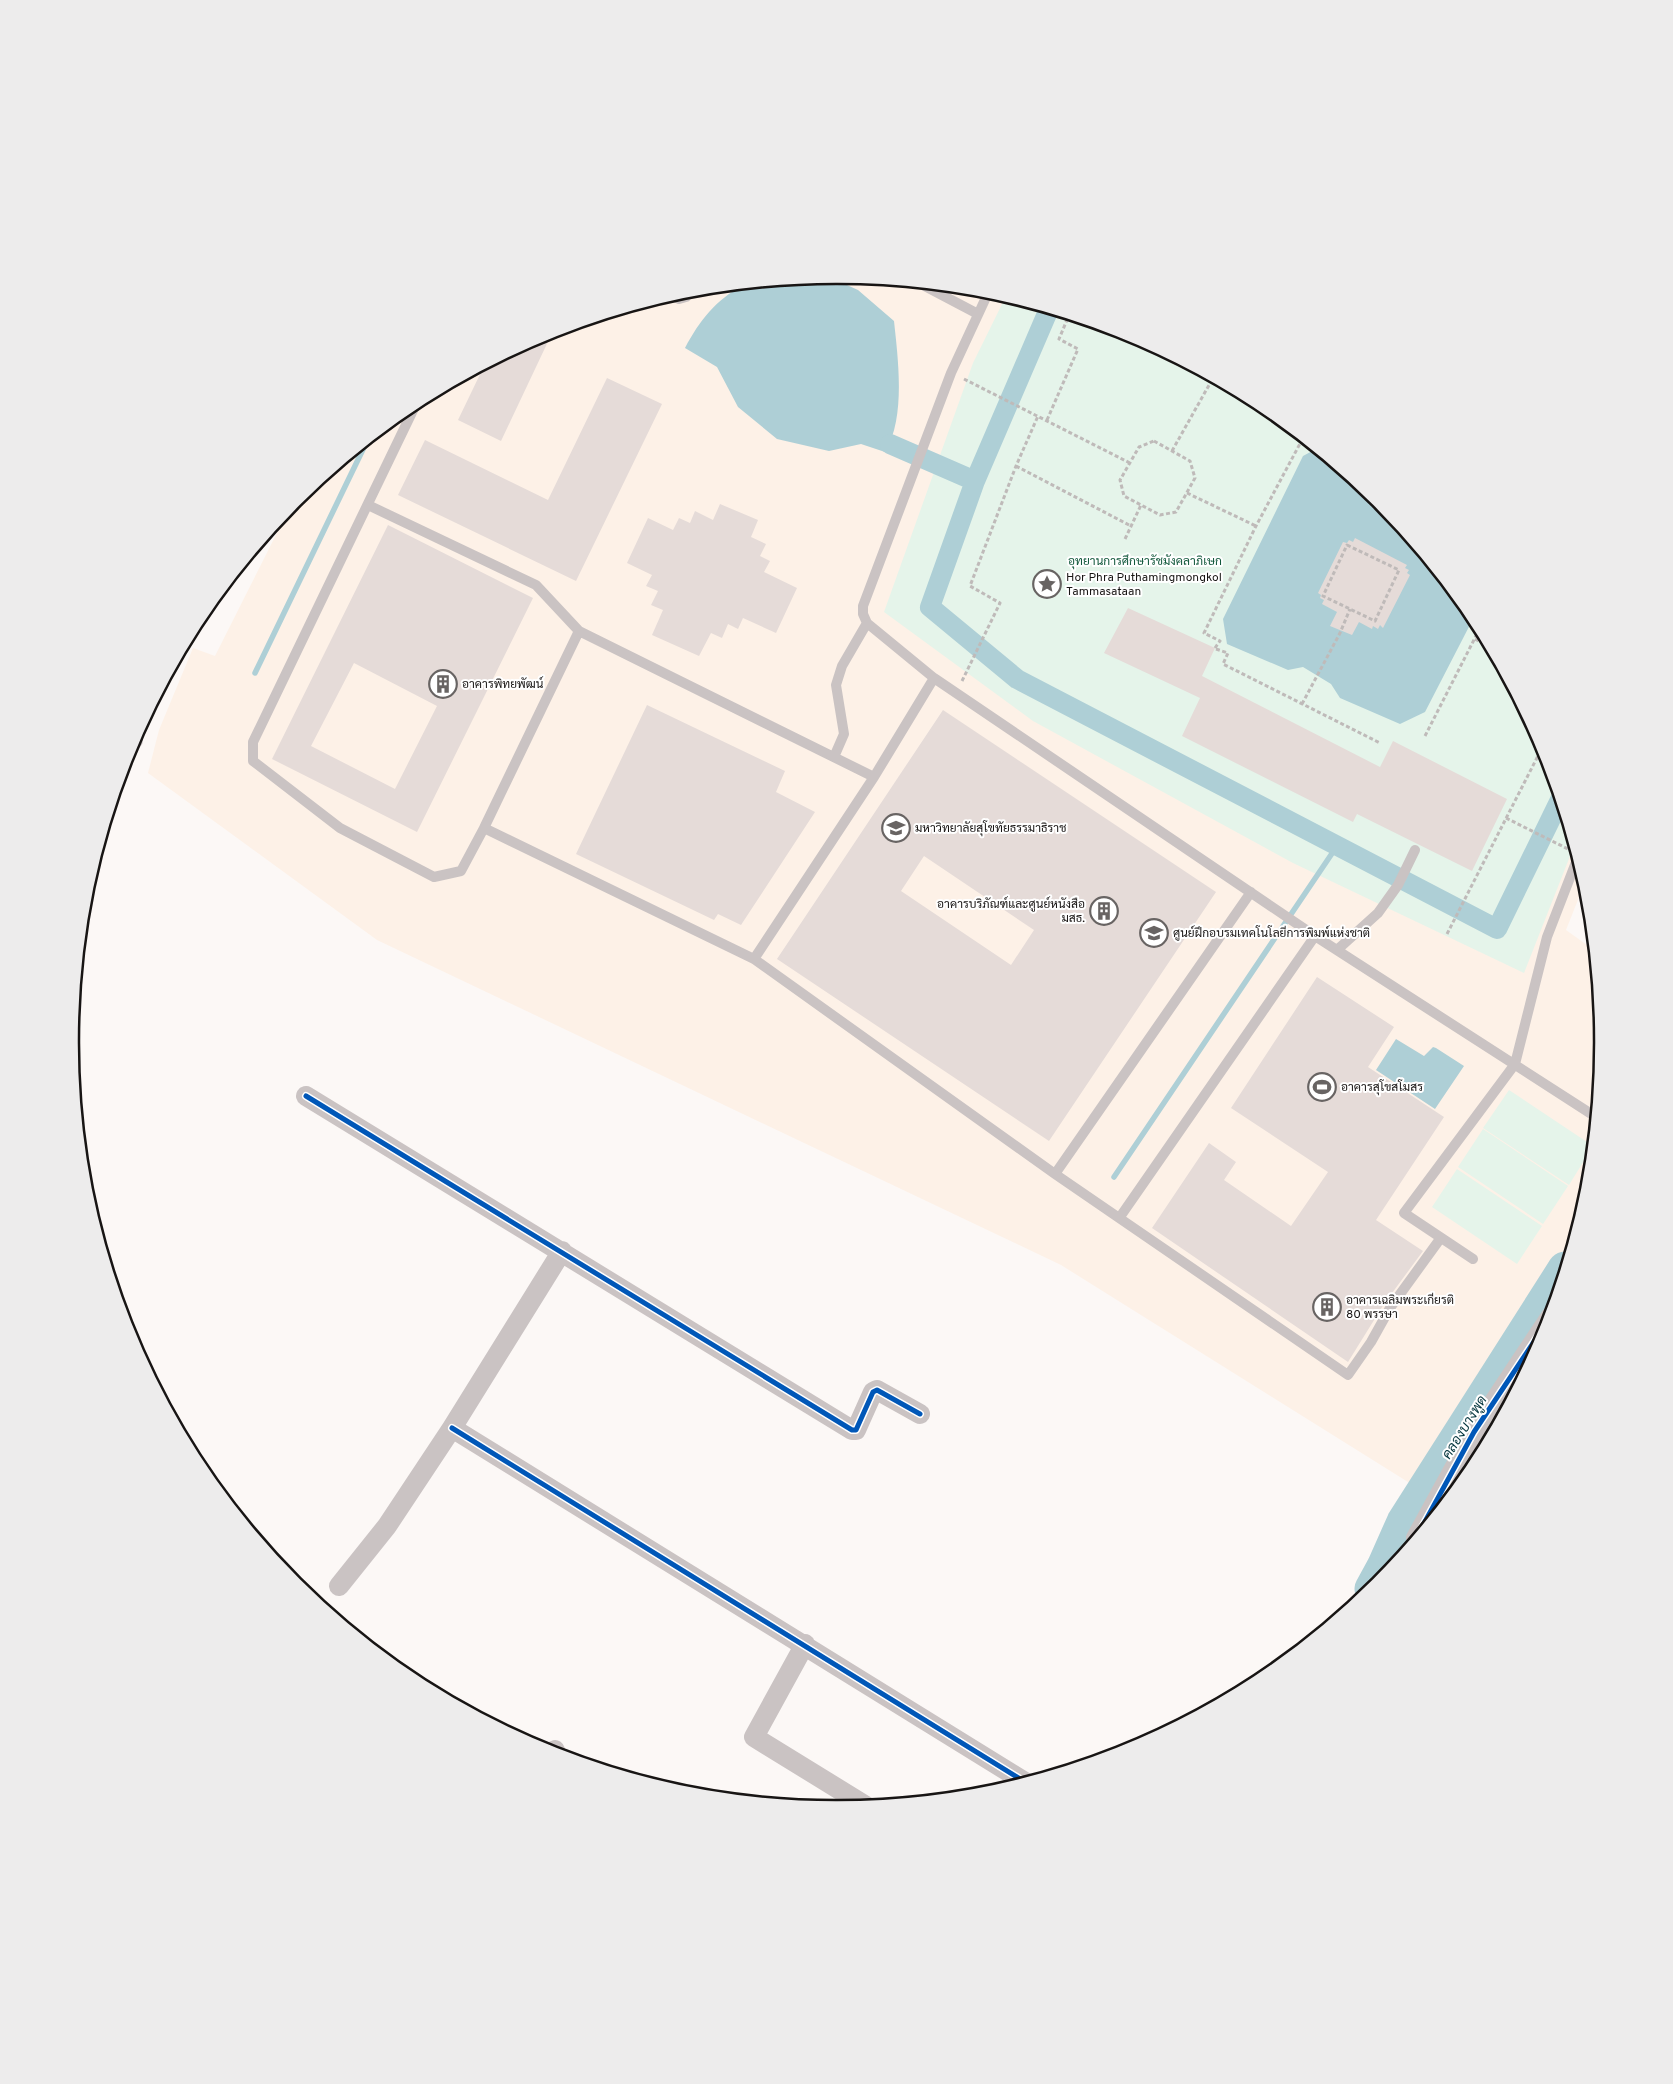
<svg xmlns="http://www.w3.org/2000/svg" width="1673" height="2084" font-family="Overpass,Sarabun,sans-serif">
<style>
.education{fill:#fdf1e7}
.green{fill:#e5f4ea}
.water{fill:#aecfd6}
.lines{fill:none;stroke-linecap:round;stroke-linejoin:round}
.stream{stroke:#aecfd6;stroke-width:5.5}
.canal{stroke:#aecfd6;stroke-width:20}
.river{stroke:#aecfd6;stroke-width:35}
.building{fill:#e5dbd8;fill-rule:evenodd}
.path{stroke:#bfbab9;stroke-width:3;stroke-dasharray:4 2.5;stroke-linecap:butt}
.lane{stroke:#cac3c3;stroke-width:10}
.street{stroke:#cac3c3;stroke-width:20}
.cycleway-casing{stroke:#fff;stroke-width:8}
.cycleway{stroke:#0057b8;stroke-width:5}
.labels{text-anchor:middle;stroke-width:4;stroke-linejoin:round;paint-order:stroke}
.park-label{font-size:12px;fill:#12583c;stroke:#fff}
.poi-label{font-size:12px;fill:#181514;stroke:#fff;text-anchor:start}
.water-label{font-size:14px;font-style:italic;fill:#05353d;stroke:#fff}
.rim{fill:none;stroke:#181514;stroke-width:2.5}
</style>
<rect width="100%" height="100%" fill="#fcf8f6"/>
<path class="education" d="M837,276L986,290L1130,334L1263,405L1379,500L1474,616L1545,749L1585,882L1566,930L1594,950L1603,1042L1588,1192L1577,1229L1416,1487L1061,1265L377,940L148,773L159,730L193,648L215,656L292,503L411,405L543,334L687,290Z"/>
<path class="green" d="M1006,296L1130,334L1263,405L1379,500L1474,616L1545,749L1574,846L1524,973L1293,863L1033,721L884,612L973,363Z
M1509,1090L1593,1146L1569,1185L1483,1128Z
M1483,1129L1568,1186L1543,1224L1458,1167Z
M1457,1169L1542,1226L1517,1264L1432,1207Z"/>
<path class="water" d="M827,276L858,290L894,321C898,359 906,418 885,452L861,444L829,451L777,439L738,407L717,367L685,348C700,320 715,301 743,285Z
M1316,449L1379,500L1474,617L1425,712L1400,724L1340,698L1331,684L1303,667L1288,670L1227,644L1223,619L1303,456Z
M1396,1039L1424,1056L1433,1047L1436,1048L1464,1066L1435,1109L1376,1070Z"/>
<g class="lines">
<path class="stream" d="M255,673L368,439
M1114,1177L1337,846"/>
<path class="canal" d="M1049,309L975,481L930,607L1017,679L1497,929L1560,800
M890,444L975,481"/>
<path class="river" d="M1372,1589L1384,1567L1404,1522L1565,1269"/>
</g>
<path class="building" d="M553,331L501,441L458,420L484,366L543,334Z
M607,378L662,404L576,581L398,495L425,440L548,500Z
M720,504L758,520L751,537L766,544L760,556L770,561L764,572L797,588L776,633L743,618L738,629L728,624L722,638L711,633L699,656L652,635L663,610L651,605L658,591L646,586L652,575L627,563L648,518L673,530L679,518L690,523L695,511L713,520Z
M388,525L533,598L417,832L272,759ZM354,663L437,706L395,789L311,746Z
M1355,538L1407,565L1405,568L1409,570L1407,573L1410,575L1383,628L1380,625L1378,629L1373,626L1372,629L1359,622L1352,635L1330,626L1337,612L1322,604L1324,600L1320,598L1321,595L1318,593L1343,542L1347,543L1349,540L1353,542Z
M1128,608L1215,648L1202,676L1380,767L1393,741L1507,799L1472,871L1357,814L1353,822L1182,736L1200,698L1104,653Z
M647,705L785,771L776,792L815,812L741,925L718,914L714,920L576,854Z
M943,710L1216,892L1049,1141L777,959ZM924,856L1034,930L1011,965L901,891Z
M1317,977L1394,1027L1368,1067L1444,1117L1376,1220L1423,1251L1384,1304L1348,1362L1152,1228L1209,1143L1236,1162L1224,1180L1291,1226L1328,1172L1231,1108Z"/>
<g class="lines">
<path class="path" d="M964,379L1130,463
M1047,420L1078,349L1059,339L1069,315
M1154,441L1190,461L1195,478L1176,512L1160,515L1124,496L1120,480L1139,447Z
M1172,451L1213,378
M1016,466L1131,526
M1187,493L1256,526
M1125,539L1141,505
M1347,545L1399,570L1375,621L1323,596Z
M1475,639L1490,647
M1215,648L1220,641L1204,633L1256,526L1303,438
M1216,649L1228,653L1223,664L1380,743
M962,681L1000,603L970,586L1016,466L1038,416
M1302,704L1340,633L1350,609
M1425,736L1480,628
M1506,818L1568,849
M1447,934L1543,746"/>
<path class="lane" d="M921,284L978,314
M989,291L951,373L863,606V614L867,623L934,678L1315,936L1596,1117
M671,295L679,299L686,297L691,290
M417,402L253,742V761L340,828L434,877L461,871L484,828L579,631
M368,505L536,585L579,631L874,777
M834,757L844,734L836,685L842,666L867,623
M484,828L754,959L1055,1174L1348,1375L1371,1342L1390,1308L1440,1239
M1337,950L1378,913L1398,885L1415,850
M754,959L874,777L934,678
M1055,1174L1251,892
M1120,1217L1315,936
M1473,1259L1404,1213L1515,1064L1547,937L1578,857"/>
<path class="street" d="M132,741L133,740
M306,1096L852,1430H856L873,1392L877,1390L920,1414
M452,1428L1025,1782
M1416,1538L1474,1432L1551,1316
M339,1586L387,1526L452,1428L562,1251
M805,1644L754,1737L866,1806
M553,1753L555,1750"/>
<defs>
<path id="cycleway" d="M306,1096L852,1430H856L873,1392L877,1390L920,1414
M452,1428L1025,1782
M1416,1538L1474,1432L1551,1316"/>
</defs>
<use href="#cycleway" class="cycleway-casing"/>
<use href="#cycleway" class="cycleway"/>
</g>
<defs>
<symbol id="sight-ring" viewBox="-11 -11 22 22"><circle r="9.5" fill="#fff" stroke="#686463" stroke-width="1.5"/><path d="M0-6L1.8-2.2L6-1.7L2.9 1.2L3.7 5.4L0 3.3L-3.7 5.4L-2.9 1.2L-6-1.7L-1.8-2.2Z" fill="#686463"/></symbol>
<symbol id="building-ring" viewBox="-11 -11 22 22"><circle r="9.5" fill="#fff" stroke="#686463" stroke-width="1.5"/><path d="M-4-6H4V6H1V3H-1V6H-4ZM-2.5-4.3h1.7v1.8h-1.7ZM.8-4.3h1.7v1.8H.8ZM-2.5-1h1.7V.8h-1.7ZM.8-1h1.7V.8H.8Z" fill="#686463"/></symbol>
<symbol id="university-ring" viewBox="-11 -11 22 22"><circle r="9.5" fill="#fff" stroke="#686463" stroke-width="1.5"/><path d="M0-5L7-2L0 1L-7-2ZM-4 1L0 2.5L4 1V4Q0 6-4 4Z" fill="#686463"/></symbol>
<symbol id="stadium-ring" viewBox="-11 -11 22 22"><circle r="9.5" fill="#fff" stroke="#686463" stroke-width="1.5"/><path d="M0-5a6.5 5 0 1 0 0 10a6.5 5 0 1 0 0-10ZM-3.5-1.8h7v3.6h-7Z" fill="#686463"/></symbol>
</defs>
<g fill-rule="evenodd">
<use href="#sight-ring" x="1031" y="568" width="32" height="32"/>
<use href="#building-ring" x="427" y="668" width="32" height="32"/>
<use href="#university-ring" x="880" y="812" width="32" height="32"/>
<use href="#building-ring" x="1088" y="895" width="32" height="32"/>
<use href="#university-ring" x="1138" y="917" width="32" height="32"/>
<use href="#stadium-ring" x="1306" y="1071" width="32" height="32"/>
<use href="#building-ring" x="1311" y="1291" width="32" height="32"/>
</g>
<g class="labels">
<g class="park-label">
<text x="1145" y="565">อุทยานการศึกษารัชมังคลาภิเษก</text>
</g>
<g class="poi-label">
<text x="1066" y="581">Hor Phra Puthamingmongkol<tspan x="1066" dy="14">Tammasataan</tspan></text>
<text x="462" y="688">อาคารพิทยพัฒน์</text>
<text x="915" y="832">มหาวิทยาลัยสุโขทัยธรรมาธิราช</text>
<text x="1085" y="908" text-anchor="end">อาคารบริภัณฑ์และศูนย์หนังสือ<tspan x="1085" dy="14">มสธ.</tspan></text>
<text x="1173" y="937">ศูนย์ฝึกอบรมเทคโนโลยีการพิมพ์แห่งชาติ</text>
<text x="1341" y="1091">อาคารสุโขสโมสร</text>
<text x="1346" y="1304">อาคารเฉลิมพระเกียรติ<tspan x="1346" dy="14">80 พรรษา</tspan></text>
</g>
<g class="water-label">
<text transform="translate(1464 1427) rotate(-58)" y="5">คลองบางพูด</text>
</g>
</g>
<path d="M0 0H1673V2084H0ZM836 284H837A757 757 0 0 1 1594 1041V1043A757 757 0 0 1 837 1800H836A757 757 0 0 1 79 1043V1041A757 757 0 0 1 836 284Z" fill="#edecec" fill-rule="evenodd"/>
<path class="rim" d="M836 284H837A757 757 0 0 1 1594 1041V1043A757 757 0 0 1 837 1800H836A757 757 0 0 1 79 1043V1041A757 757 0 0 1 836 284Z"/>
</svg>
